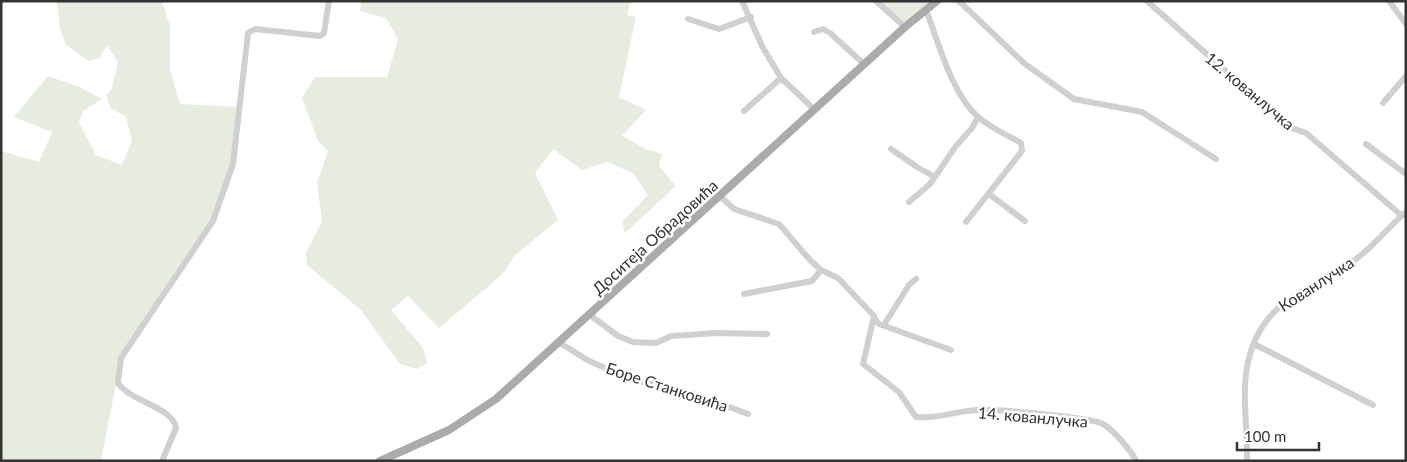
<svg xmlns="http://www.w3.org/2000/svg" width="1407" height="462" font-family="Lato,sans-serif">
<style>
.green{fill:#e6ecdf}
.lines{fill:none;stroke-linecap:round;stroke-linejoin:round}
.minor{stroke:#d0d0d0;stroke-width:6}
.major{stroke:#ababab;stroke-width:8}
.labels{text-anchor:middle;stroke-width:5;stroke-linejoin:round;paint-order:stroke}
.street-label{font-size:16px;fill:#333;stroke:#fff}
</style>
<rect width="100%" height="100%" fill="#fff"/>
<path class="green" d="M57,1H162L170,26V70L180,104L239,107L233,164L214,218L121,358L101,461H1V151L39,162L52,132L14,117L48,76L79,87L102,99L83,111L79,122L96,155L122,165L132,141L126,117L111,108L106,96L112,88L118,62L107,46L99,58L89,61L66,45L60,29Z
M361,1H631L627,15L636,17L619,97L646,110L622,136L646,149L662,154L659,166L676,186L625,233L622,222L648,195L633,173L607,162L582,170L553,149L535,173L558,220L514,256L506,270L490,285L439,328L408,296L391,310L423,348L427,363L417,369L400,364L361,310L307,265L306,252L322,222L317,182L328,151L318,141L302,98L315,77H387L398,39L386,18L360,11Z
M876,1H937L905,27Z"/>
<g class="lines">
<path class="minor" d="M742,1L762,46L781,78L814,109
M876,1L905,27
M959,1L1025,64L1074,99L1142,112L1216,159
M1147,1L1289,127L1306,133L1401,215
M1389,1L1406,24
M926,10C939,43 951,93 978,117C991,128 1007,135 1021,143L1022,151L966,222
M688,19L719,29L751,17
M814,32L823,29L830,33L864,64
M1383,103L1406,76
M744,111L781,78
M1366,144L1406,174
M891,149L917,167L935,177
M989,194L1025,221
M720,196L734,209L779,224L810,260L821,270L838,278L874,316L863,364L899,392L916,417C940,419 955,411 977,410C995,409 1090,417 1103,424C1112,429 1132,451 1136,461
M909,202L930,184L956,146L972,128L978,117
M744,294L812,281L821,270
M590,315L618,336L633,342L656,343L671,336L717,333L767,334
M875,319L879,324L951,350
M884,325L909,285L916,279
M560,343L589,361L631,379L697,395L748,414
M1254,344L1373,405
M162,461L176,428C173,407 131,402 118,383L121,358L213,221L233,164L248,33L255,29L320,36L324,33L329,1
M1247,461C1248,429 1241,394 1248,362C1262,298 1310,292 1356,259C1374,246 1389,226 1406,212"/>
<path class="major" d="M380,461L449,430L496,399L905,27L937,1"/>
</g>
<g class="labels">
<g class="street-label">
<text transform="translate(1250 91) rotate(40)" y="6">12. кованлучка</text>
<text transform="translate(655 237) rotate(-42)" y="6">Доситеја Обрадовића</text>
<text transform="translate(1316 284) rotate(-33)" y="6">Кованлучка</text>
<text transform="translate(667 387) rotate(18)" y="6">Боре Станковића</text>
<text transform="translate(1033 417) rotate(5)" y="6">14. кованлучка</text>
</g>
</g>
<rect width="1407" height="462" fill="none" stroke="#333333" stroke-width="5"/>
<path d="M1237 442v8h82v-8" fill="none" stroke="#333333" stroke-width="2.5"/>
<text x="1244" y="442" font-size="15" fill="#333333" stroke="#ffffff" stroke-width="4" paint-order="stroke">100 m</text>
</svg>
